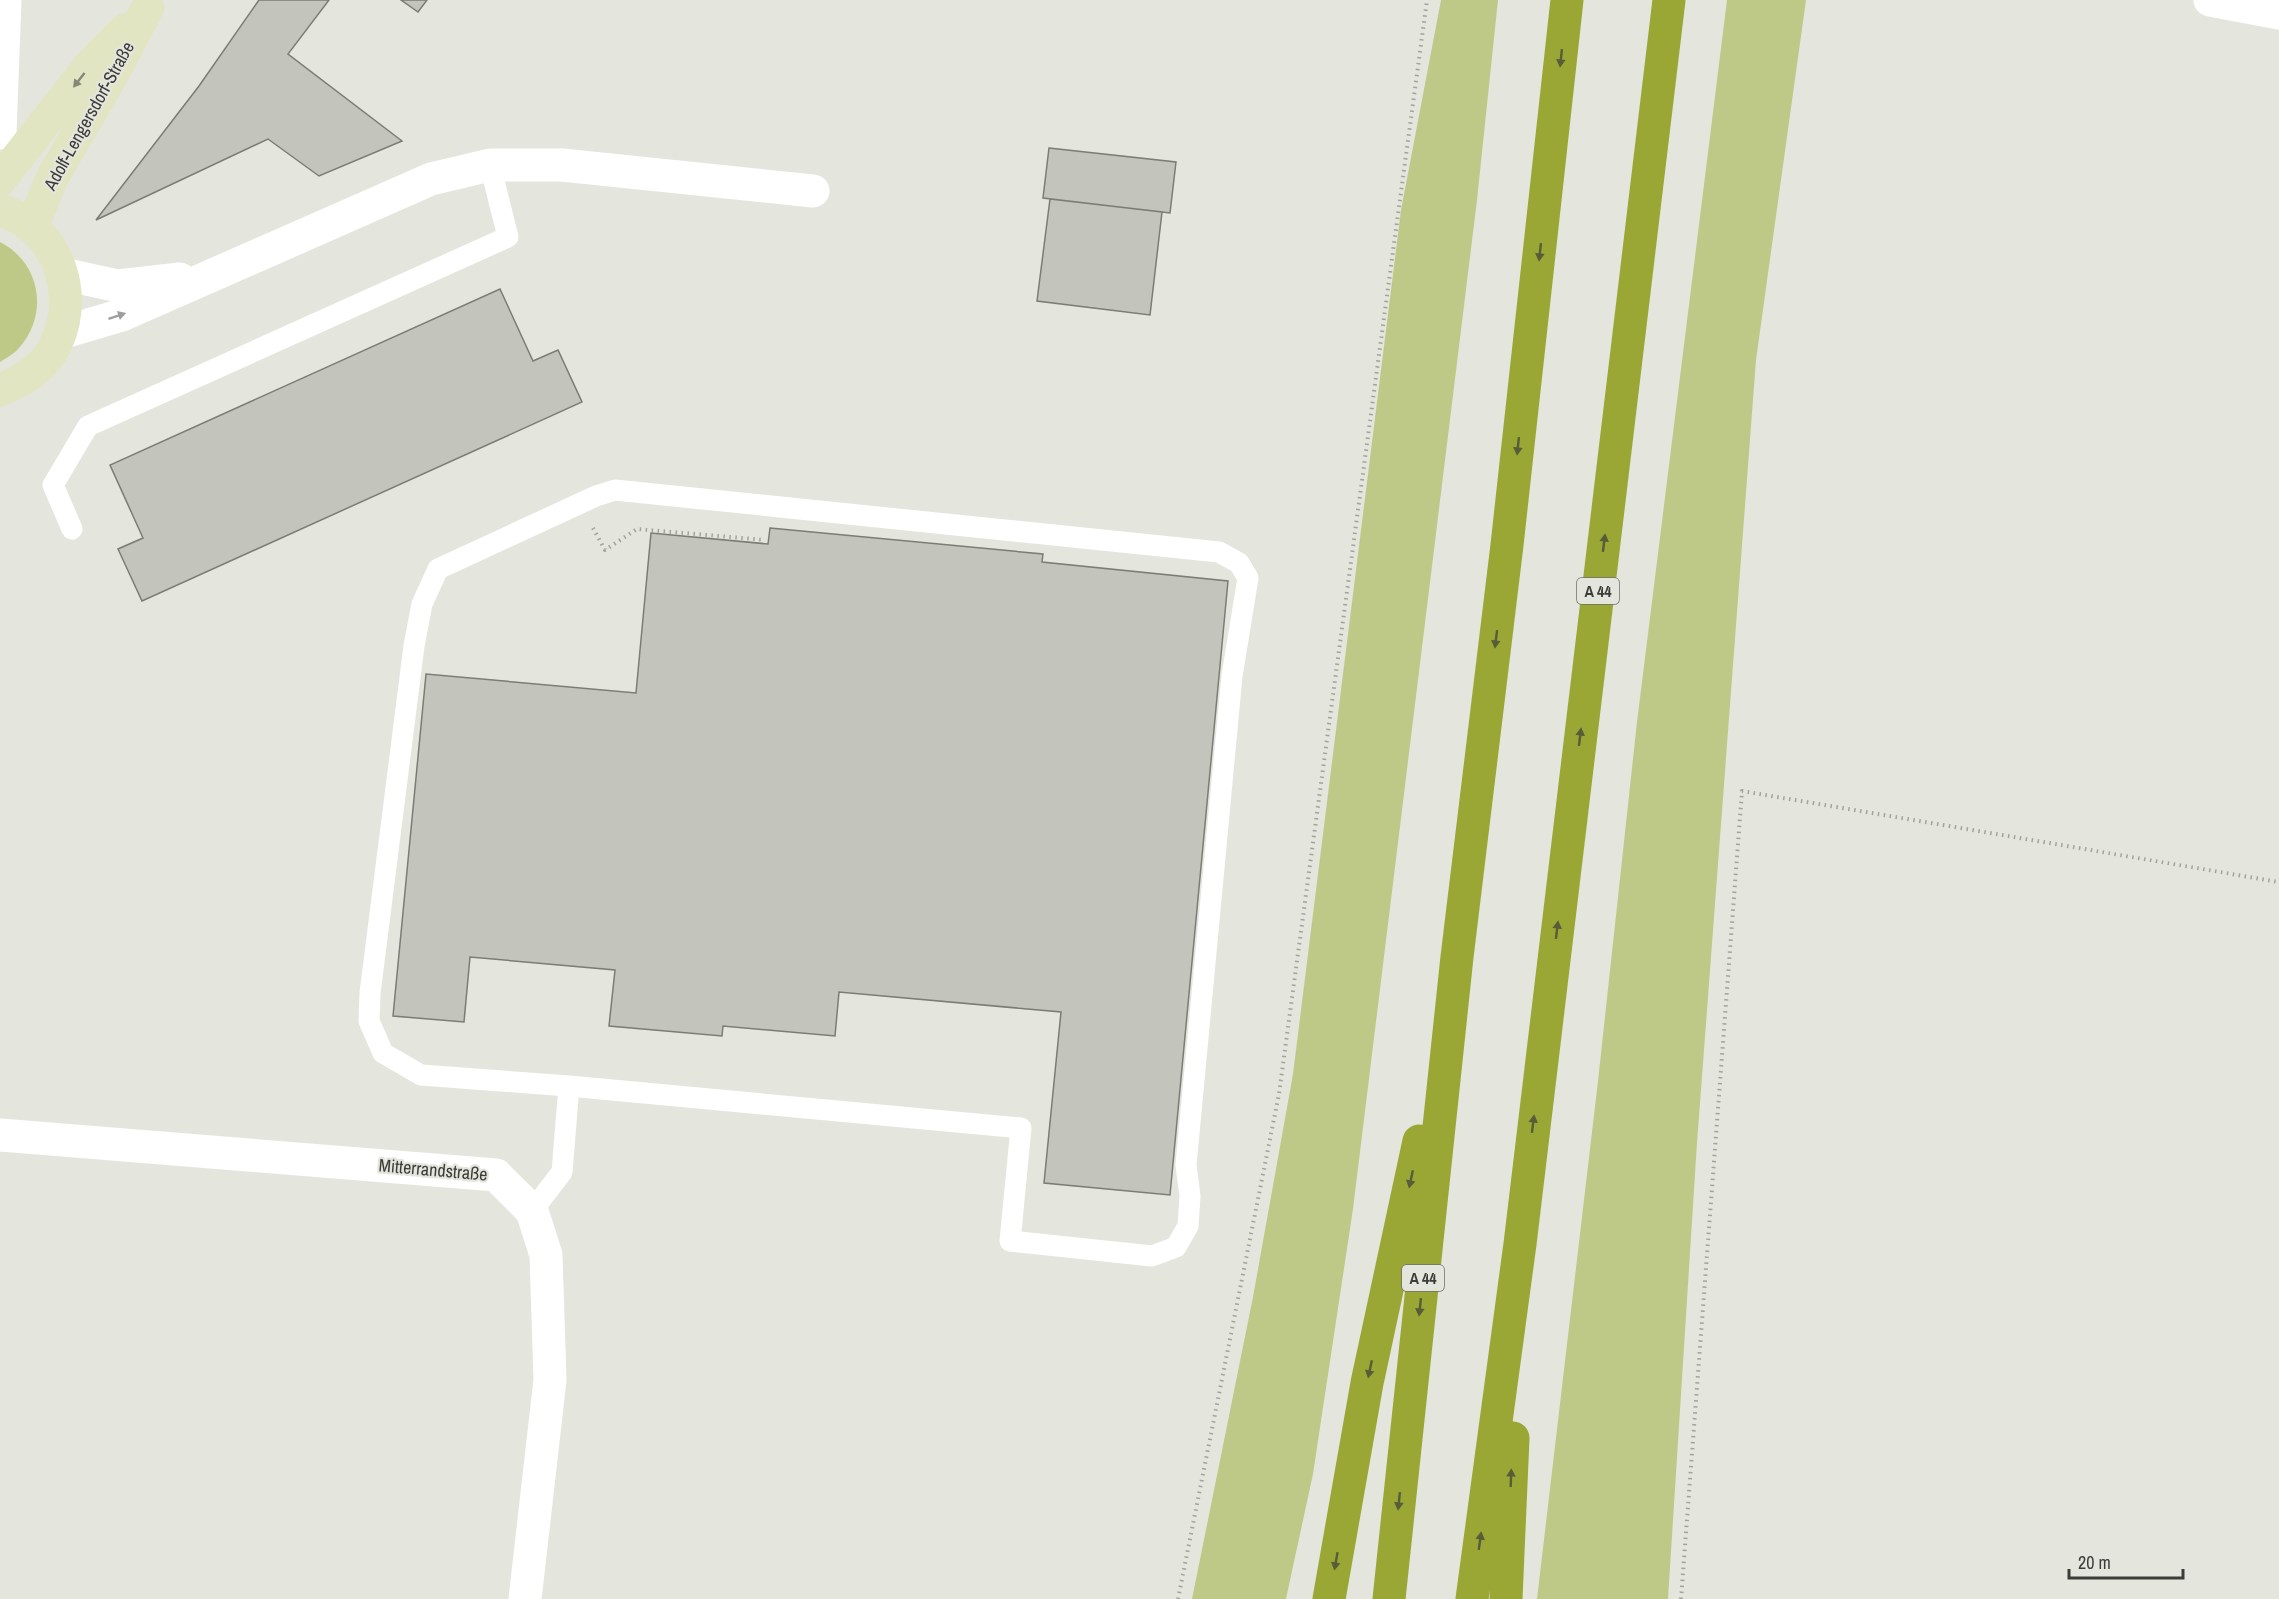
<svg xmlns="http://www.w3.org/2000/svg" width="2279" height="1599" font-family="'Archivo Narrow',sans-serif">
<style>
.green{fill:#bec988}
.building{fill:#c3c5bd;stroke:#7b7c75;stroke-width:1.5}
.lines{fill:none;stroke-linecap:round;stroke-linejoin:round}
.path{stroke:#a2a39c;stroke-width:4;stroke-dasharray:1.5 4.5;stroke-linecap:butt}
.lane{stroke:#fff;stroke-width:21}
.street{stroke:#fff;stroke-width:33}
.secondary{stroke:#e1e5c2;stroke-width:33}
.highway{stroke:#9aa735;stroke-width:33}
.oneway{fill:#585c38}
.oneway2{fill:#868877}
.oneway3{fill:#9e9e9c}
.labels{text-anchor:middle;stroke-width:4.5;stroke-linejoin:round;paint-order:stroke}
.shield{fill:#e4e6dd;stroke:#6e6f6a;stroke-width:1.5}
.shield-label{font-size:16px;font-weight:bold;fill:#3c3c39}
.street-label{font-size:18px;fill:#3c3c39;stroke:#e4e6dd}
</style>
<rect width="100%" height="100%" fill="#e4e6dd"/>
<path class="green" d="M1441,0H1498L1477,200L1353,1209L1313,1474L1286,1599H1192L1253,1297L1293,1074L1401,210Z
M1727,0H1806L1756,360L1697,1143L1668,1599H1537L1598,1081L1637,722Z
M0,242C41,263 49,314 19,348C14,354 6,358 0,362Z"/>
<path class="building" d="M259,0H329L288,54L402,141L319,176L268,139L96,220L199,86Z
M401,0H427L418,12Z
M1049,148L1176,162L1170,213L1043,198Z
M1050,199L1162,212L1150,315L1037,301Z
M500,289L533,361L558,350L582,402L142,601L118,549L143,538L110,465Z
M770,528L1043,554L1042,562L1228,581L1170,1195L1044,1183L1061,1012L839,992L835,1036L723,1026L722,1036L609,1026L615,970L470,957L464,1022L393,1016L426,674L636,693L651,533L768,544Z"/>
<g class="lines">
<path class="path" d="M593,528L605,550L637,529L765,540
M1178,1599L1279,1094L1427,0
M1681,1599L1742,791L2279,882"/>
<path class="lane" d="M615,490L1219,552L1239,563L1248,578L1232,676L1186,1165L1190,1196L1188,1226L1176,1247L1152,1256L1010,1241L1021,1128L569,1086L421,1075L383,1053L369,1021L370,993L414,646L422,604L438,569L596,496Z
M72,529L53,485L88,426L508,237L490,165
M532,1211L562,1172L569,1086"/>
<path class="street" d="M2210,0L2279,13
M0,133L5,0
M63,274L118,286L180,279
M61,333L122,315L431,179L490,165H562L813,191
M0,1135L496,1175L532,1211L546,1255L550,1380L525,1599"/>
<path class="secondary" d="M0,180L91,64L125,30
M0,210C60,228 83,301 51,353C39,371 20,382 0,390
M32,227L52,178L110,79L148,7"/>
<path class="highway" d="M1329,1599L1367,1383L1419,1141
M1389,1599L1457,957L1507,545L1567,0
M1472,1599L1520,1244L1669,0
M1506,1599L1513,1438"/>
</g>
<defs><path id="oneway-solid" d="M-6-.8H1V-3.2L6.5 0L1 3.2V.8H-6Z" transform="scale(1.5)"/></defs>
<g class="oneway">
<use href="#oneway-solid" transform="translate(1561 58) rotate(96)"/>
<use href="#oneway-solid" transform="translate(1540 252) rotate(96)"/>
<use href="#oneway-solid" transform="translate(1518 446) rotate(96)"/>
<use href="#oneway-solid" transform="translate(1604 543) rotate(-83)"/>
<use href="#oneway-solid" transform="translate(1496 639) rotate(97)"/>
<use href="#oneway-solid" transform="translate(1580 737) rotate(-83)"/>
<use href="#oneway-solid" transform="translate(1557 930) rotate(-83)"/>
<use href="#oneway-solid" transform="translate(1533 1124) rotate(-83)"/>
<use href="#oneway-solid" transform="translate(1411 1179) rotate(102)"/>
<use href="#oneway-solid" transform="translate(1420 1307) rotate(96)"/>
<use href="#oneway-solid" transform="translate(1370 1369) rotate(102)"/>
<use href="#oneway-solid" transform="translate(1511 1478) rotate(-88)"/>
<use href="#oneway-solid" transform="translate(1399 1501) rotate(96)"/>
<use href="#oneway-solid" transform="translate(1480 1541) rotate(-82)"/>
<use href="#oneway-solid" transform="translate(1336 1561) rotate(100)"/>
</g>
<use class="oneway2" href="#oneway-solid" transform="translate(79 80) rotate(128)"/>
<use class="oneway3" href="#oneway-solid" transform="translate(117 316) rotate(-18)"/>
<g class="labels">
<g class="shield">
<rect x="1577" y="578" width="42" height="26" rx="4.5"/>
<rect x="1402" y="1265" width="42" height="26" rx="4.5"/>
</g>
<g class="shield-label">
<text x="1598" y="597">A 44</text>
<text x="1423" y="1284">A 44</text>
</g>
<g class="street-label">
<text transform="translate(89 116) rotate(-61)" y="6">Adolf-Lengersdorf-Straße</text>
<text transform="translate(433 1170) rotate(5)" y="6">Mitterrandstraße</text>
</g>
</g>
<path d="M2069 1569v9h114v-9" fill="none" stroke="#3c3c39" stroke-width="3"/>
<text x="2078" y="1569" font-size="18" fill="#3c3c39" stroke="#e4e6dd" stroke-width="4.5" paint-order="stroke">20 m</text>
</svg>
